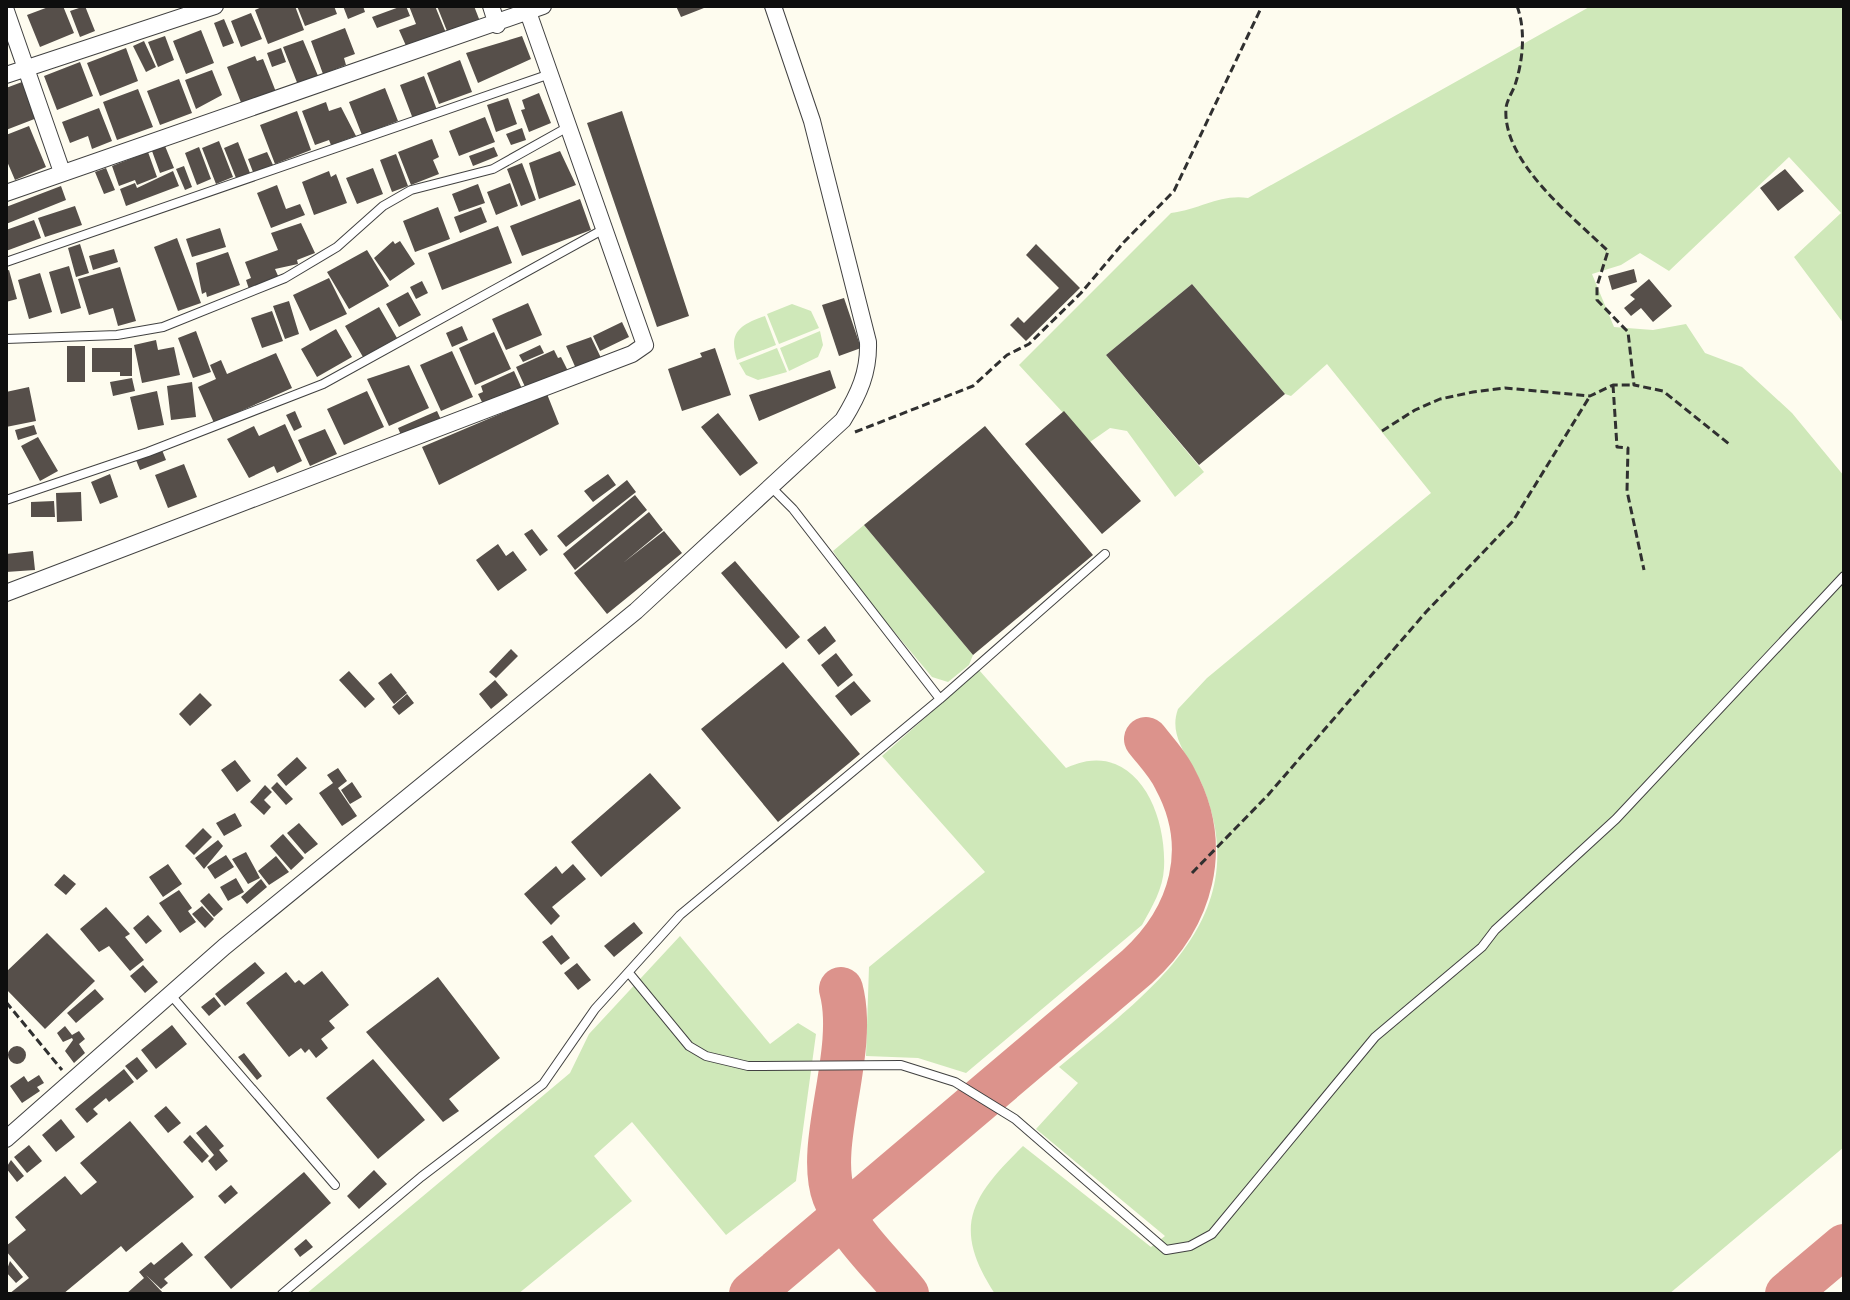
<svg xmlns="http://www.w3.org/2000/svg" width="1850" height="1300" font-family="'Times New Roman',serif">
<style>
.green{fill:#cfe8b9}
.lines{fill:none;stroke-linecap:round;stroke-linejoin:round}
.taxiway{stroke:#dc938c;stroke-width:44}
.building{fill:#564f4a}
.lane-casing{stroke:#414141;stroke-width:10}
.street-casing{stroke:#414141;stroke-width:18}
.path{stroke:#303030;stroke-width:3;stroke-dasharray:8 4;stroke-linecap:butt}
.lane{stroke:#fff;stroke-width:8}
.street{stroke:#fff;stroke-width:16}
</style>
<rect width="100%" height="100%" fill="#fefcef"/>
<path class="green" d="M1591,6H1844V324L1794,257L1841,213L1789,157L1669,271L1640,253L1621,265L1592,274L1614,327L1653,330L1686,324L1705,353L1742,367L1792,413L1844,476V1147L1669,1294H995C951,1227 971,1197 1023,1146L1151,1247L1165,1236L1036,1129L1078,1083L1059,1067C1147,993 1257,920 1203,787C1193,761 1167,739 1178,709L1207,678L1431,493L1327,364L1291,396L1285,394L1192,284L1106,355L1204,472L1175,497L1127,431L1110,428L1090,442L1019,365L1171,213C1202,209 1219,194 1248,198Z
M792,304L811,311L819,328L779,344L767,314Z
M765,316L776,345L737,360C728,332 740,325 765,316Z
M820,331L823,345L818,357L789,371L780,348Z
M777,348L787,372L758,380L746,375L739,363Z
M864,525L973,655L969,665L948,682L932,677L856,586L833,551Z
M979,670L1066,768C1133,737 1167,810 1164,868C1163,889 1152,907 1142,925L966,1073L918,1058L866,1056L869,967L985,872L882,756Z
M680,936L770,1044L798,1023L816,1034L796,1181L726,1235L632,1122L594,1156L632,1201L518,1294H306L570,1073L589,1034Z"/>
<g class="lines">
<path class="taxiway" d="M841,989C858,1052 815,1144 834,1196C849,1235 882,1263 907,1294
M751,1294L1137,967C1192,917 1212,847 1175,779C1168,764 1156,752 1146,739
M1787,1294L1844,1246"/>
</g>
<path class="building" d="M51,6H63L74,33L40,47L27,15Z
M85,6L95,31L80,37L70,11Z
M264,6H295L304,30L268,44L255,10Z
M297,6H334L337,14L305,26Z
M343,6H363L365,12L348,19Z
M402,6H406L410,16L377,28L372,17Z
M409,6H435L446,33L407,48L399,30L416,24Z
M437,6H474L481,24L449,36Z
M676,6H709L681,17Z
M251,13L262,39L241,47L231,21Z
M224,19L234,43L223,47L214,23Z
M345,28L355,54L344,58L346,65L323,74L311,41Z
M201,30L214,63L186,74L173,41Z
M165,36L174,60L158,67L148,42Z
M522,36L531,59L478,83L466,53Z
M303,40L321,83L298,85L283,47Z
M144,41L156,67L146,72L133,46Z
M126,48L138,81L100,96L87,63Z
M281,48L286,62L272,67L267,53Z
M255,56L257,61L263,59L276,92L242,105L227,67Z
M460,60L472,92L439,104L427,73Z
M80,62L93,96L57,110L44,76Z
M212,70L222,95L196,109L185,80Z
M424,76L437,110L413,119L400,85Z
M179,79L192,113L160,125L147,91Z
M22,82L37,118L6,130V88Z
M385,88L398,121L362,135L349,102Z
M138,89L153,127L117,140L103,102Z
M539,93L551,123L529,132L521,110L525,109L522,100Z
M508,98L517,124L496,132L487,105Z
M326,102L329,111L341,107L356,136L331,145L329,140L315,145L302,111Z
M99,108L112,141L92,149L88,136L70,143L62,122Z
M297,111L311,150L275,164L260,125Z
M622,111L689,316L657,327L587,123Z
M485,117L495,142L459,156L449,131Z
M29,126L46,167L15,180L6,159V135Z
M522,128L526,140L511,145L506,134Z
M432,139L439,157L433,160L439,174L411,185L398,152Z
M219,141L233,177L216,184L202,148Z
M238,142L250,173L236,178L224,148Z
M165,146L174,168L160,173L152,151Z
M199,147L211,179L197,185L185,153Z
M494,147L498,156L473,166L469,156Z
M560,151L576,185L539,199L529,163Z
M148,152L157,177L137,185L135,180L119,186L112,166Z
M267,152L273,165L253,172L248,159Z
M396,154L408,186L392,192L380,160Z
M522,163L536,200L521,206L507,169Z
M184,166L192,187L185,190L176,169Z
M106,168L115,190L104,194L95,172Z
M373,168L383,194L357,204L346,178Z
M1785,169L1804,191L1778,211L1760,188Z
M173,171L179,186L126,206L120,189L135,183L137,188Z
M329,171L331,177L336,174L347,203L314,215L302,182Z
M510,183L518,206L496,215L487,192Z
M478,184L485,203L459,212L452,194Z
M277,185L286,209L300,204L305,215L271,228L257,193Z
M61,186L66,200L6,224V207Z
M580,199L591,230L522,256L510,226Z
M75,206L82,225L45,237L38,218Z
M438,207L450,239L415,252L403,221Z
M481,207L487,222L460,233L454,217Z
M34,220L41,238L6,251V230Z
M301,223L315,253L297,260L298,264L275,269L279,278L249,289L246,280L251,278L245,262L278,250L271,233Z
M498,226L512,263L442,290L428,253Z
M220,228L226,247L192,257L186,239Z
M177,238L201,303L178,311L154,247Z
M393,241L395,244L400,241L415,264L390,281L374,258Z
M80,244L89,273L76,277L68,248Z
M1036,244L1080,288L1026,341L1010,325L1018,317L1024,323L1059,288L1026,255Z
M114,249L118,262L93,270L89,256Z
M367,250L389,286L349,309L327,272Z
M228,252L240,285L207,297L206,292L202,294L196,263Z
M69,266L81,308L61,314L49,272Z
M120,267L136,321L118,326L113,308L89,315L78,279Z
M1634,269L1637,282L1612,290L1608,276Z
M9,270L17,299L6,302V271Z
M40,273L52,312L29,319L18,280Z
M329,278L347,314L310,331L293,295Z
M1649,279L1672,306L1653,322L1641,308L1631,316L1624,308L1635,299L1630,295Z
M422,281L428,293L416,299L410,287Z
M1192,284L1285,394L1199,465L1106,355Z
M408,292L421,315L399,327L386,304Z
M844,298L861,348L839,356L822,305Z
M289,301L299,334L285,339L273,306Z
M528,303L542,335L506,350L492,319Z
M379,307L397,338L363,357L345,326Z
M272,311L283,341L262,348L251,318Z
M622,322L629,337L600,351L593,336Z
M462,326L468,340L452,347L446,333Z
M336,329L352,357L317,377L301,349Z
M196,331L211,372L193,378L178,338Z
M494,332L511,369L475,385L459,348Z
M591,337L602,360L577,371L566,346Z
M156,340L158,350L174,347L180,375L142,383L134,345Z
M540,345L544,353L523,362L519,355Z
M67,346H85V382H67Z
M92,348H132V376H120V372H92Z
M715,348L731,395L682,411L668,369L702,357L700,353Z
M554,350L558,358L561,357L569,373L526,389L516,367Z
M452,351L473,397L441,411L420,365Z
M276,353L292,388L214,423L198,387L216,379L210,365L221,360L227,374Z
M409,365L429,408L389,426L367,379Z
M830,370L836,388L759,421L749,395Z
M514,371L523,391L485,408L478,394L483,392L481,386Z
M132,378L135,391L113,396L110,382Z
M192,382L196,417L171,420L167,386Z
M29,387L36,421L6,427V392Z
M157,391L164,425L138,430L130,397Z
M367,391L384,427L344,445L327,409Z
M547,394L559,424L439,485L422,447Z
M295,411L302,427L294,431L286,415Z
M437,411L442,422L403,440L398,428Z
M1064,411L1141,501L1102,534L1025,444Z
M718,413L758,463L740,476L701,427Z
M285,424L302,461L277,473L274,466L249,478L227,439L254,426L259,436Z
M34,425L37,434L18,440L15,430Z
M985,426L1093,555L973,655L864,525Z
M325,429L337,454L310,466L298,440Z
M38,437L58,471L40,481L21,446Z
M162,450L166,460L140,470L136,460Z
M184,464L197,497L168,508L155,475Z
M110,474L118,497L100,504L91,482Z
M608,474L616,485L593,502L584,491Z
M627,480L636,492L566,547L557,536Z
M81,492L82,521L57,522L56,493Z
M635,495L647,510L575,570L563,554Z
M54,501L55,517H31V502Z
M649,512L663,530L623,563L664,531L682,553L607,614L574,573Z
M532,529L548,550L540,556L524,534Z
M498,544L506,556L513,551L527,570L498,591L476,560Z
M33,551L35,570L6,572V554Z
M735,561L800,637L786,649L721,573Z
M825,626L836,641L819,655L807,640Z
M511,649L518,656L496,678L489,672Z
M836,653L853,675L838,687L821,665Z
M783,662L860,754L778,822L701,729Z
M349,671L375,699L365,708L339,680Z
M391,673L407,693L394,704L378,683Z
M495,680L508,695L491,709L479,694Z
M854,681L871,701L851,716L835,696Z
M200,693L212,705L190,726L179,714Z
M407,694L414,703L399,715L392,707Z
M297,757L307,768L286,786L277,775Z
M235,760L251,781L237,792L221,770Z
M338,768L347,781L338,788L357,816L342,826L319,793L333,783L327,775Z
M650,773L681,808L601,877L571,842Z
M277,782L293,799L286,805L271,788Z
M352,782L362,797L350,804L341,790Z
M265,785L272,792L264,800L271,807L264,815L250,802Z
M235,813L242,826L224,836L216,823Z
M299,823L318,844L305,854L287,833Z
M203,828L212,837L194,855L185,846Z
M283,834L304,858L291,870L270,846Z
M218,840L223,846L204,869L195,858Z
M246,852L260,878L248,884L232,859Z
M226,855L234,867L215,879L207,867Z
M276,856L289,872L269,885L258,871Z
M168,864L182,884L163,897L149,877Z
M573,864L586,879L552,907L560,916L551,925L524,894L556,866L562,874Z
M64,874L76,884L66,895L54,885Z
M236,878L244,892L228,901L220,887Z
M261,879L267,887L247,904L241,897Z
M179,890L192,908L188,911L196,922L180,933L159,903Z
M209,893L223,909L214,917L200,901Z
M202,906L214,919L205,928L192,914Z
M106,907L130,934L125,937L144,960L130,971L109,946L99,952L80,929Z
M148,915L162,931L146,944L133,928Z
M634,922L643,933L614,957L604,946Z
M47,933L95,981L45,1029L6,989V972Z
M552,935L570,958L561,965L542,942Z
M255,962L265,973L225,1006L215,994Z
M577,963L591,980L578,990L564,973Z
M143,965L158,982L145,993L130,976Z
M322,971L349,1005L329,1021L335,1028L321,1039L328,1048L316,1058L309,1049L305,1053L301,1048L289,1057L246,1003L286,972L295,983L299,980L304,985Z
M438,977L500,1058L449,1099L459,1111L443,1122L366,1032Z
M95,989L104,999L76,1023L67,1013Z
M214,997L221,1006L209,1016L201,1007Z
M172,1025L187,1044L156,1069L141,1050Z
M65,1026L72,1035L79,1031L85,1039L79,1044L85,1053L74,1063L65,1051L73,1040L72,1038L63,1042L57,1033Z
M8 1055a9 9 0 1 1 18 0a9 9 0 1 1-18 0Z
M244,1053L262,1076L257,1080L238,1057Z
M137,1057L148,1071L137,1080L125,1066Z
M373,1059L425,1120L378,1159L326,1098Z
M124,1069L134,1082L109,1102L106,1098L93,1109L98,1114L87,1123L75,1109Z
M39,1075L44,1083L37,1087L40,1091L22,1103L10,1086L24,1076L28,1082Z
M166,1106L181,1123L168,1133L154,1116Z
M61,1119L75,1137L56,1152L42,1135Z
M130,1121L194,1197L126,1252L121,1246L63,1294H9L29,1278L6,1251V1246L26,1230L15,1217L65,1176L81,1195L97,1182L80,1163Z
M206,1125L224,1146L219,1150L228,1161L216,1171L208,1161L214,1155L196,1133Z
M190,1135L209,1156L202,1163L183,1142Z
M29,1145L42,1161L27,1173L14,1157Z
M11,1160L24,1176L17,1182L6,1168Z
M374,1170L387,1184L359,1209L347,1196Z
M304,1172L331,1203L231,1289L204,1257Z
M231,1185L238,1193L225,1204L218,1196Z
M306,1239L313,1247L300,1257L294,1249Z
M182,1242L193,1255L164,1279L168,1283L161,1289L146,1275L164,1294H126L144,1278L139,1272L151,1262L154,1265Z
M10,1261L23,1277L16,1283L6,1272Z"/>
<g class="lines">
<defs>
<path id="lane" d="M6,262L550,74
M6,339L117,335L163,327L285,278L337,247L383,206L411,190L493,169L568,127
M773,489L793,509L940,699
M6,500L148,452L323,384L604,229
M629,973L689,1046L706,1056L748,1066L901,1065L955,1082L1015,1119L1166,1250L1190,1246L1212,1234L1375,1037L1482,947L1495,930L1616,819L1844,576
M170,994L335,1185
M282,1294L421,1177L543,1084L595,1009L680,915L940,699L1105,554"/>
<path id="street" d="M491,6L497,25
M6,11L62,172
M6,75L215,6
M6,193L543,6
M6,593L632,354L645,345L528,12
M6,1139L224,947L636,611L843,420C859,394 869,372 868,342L812,121L773,6"/>
</defs>
<use href="#lane" class="lane-casing"/>
<use href="#street" class="street-casing"/>
<path class="path" d="M1517,6C1526,30 1523,61 1515,85C1512,93 1507,100 1506,108C1502,162 1573,217 1608,251L1597,286V300L1628,332L1634,385L1663,391L1729,444
M1613,385L1617,447L1628,448L1627,491L1644,570
M1382,431L1415,410L1440,399L1473,392L1505,388L1590,396L1613,385H1634
M855,432L973,386L1007,355L1029,344L1081,293L1124,242L1174,191L1262,6
M1192,873L1268,795L1426,612L1513,521L1590,396
M6,1002L62,1070"/>
<use href="#lane" class="lane"/>
<use href="#street" class="street"/>
</g>
<rect width="1850" height="1300" fill="none" stroke="#0e0e0e" stroke-width="16"/>
</svg>
